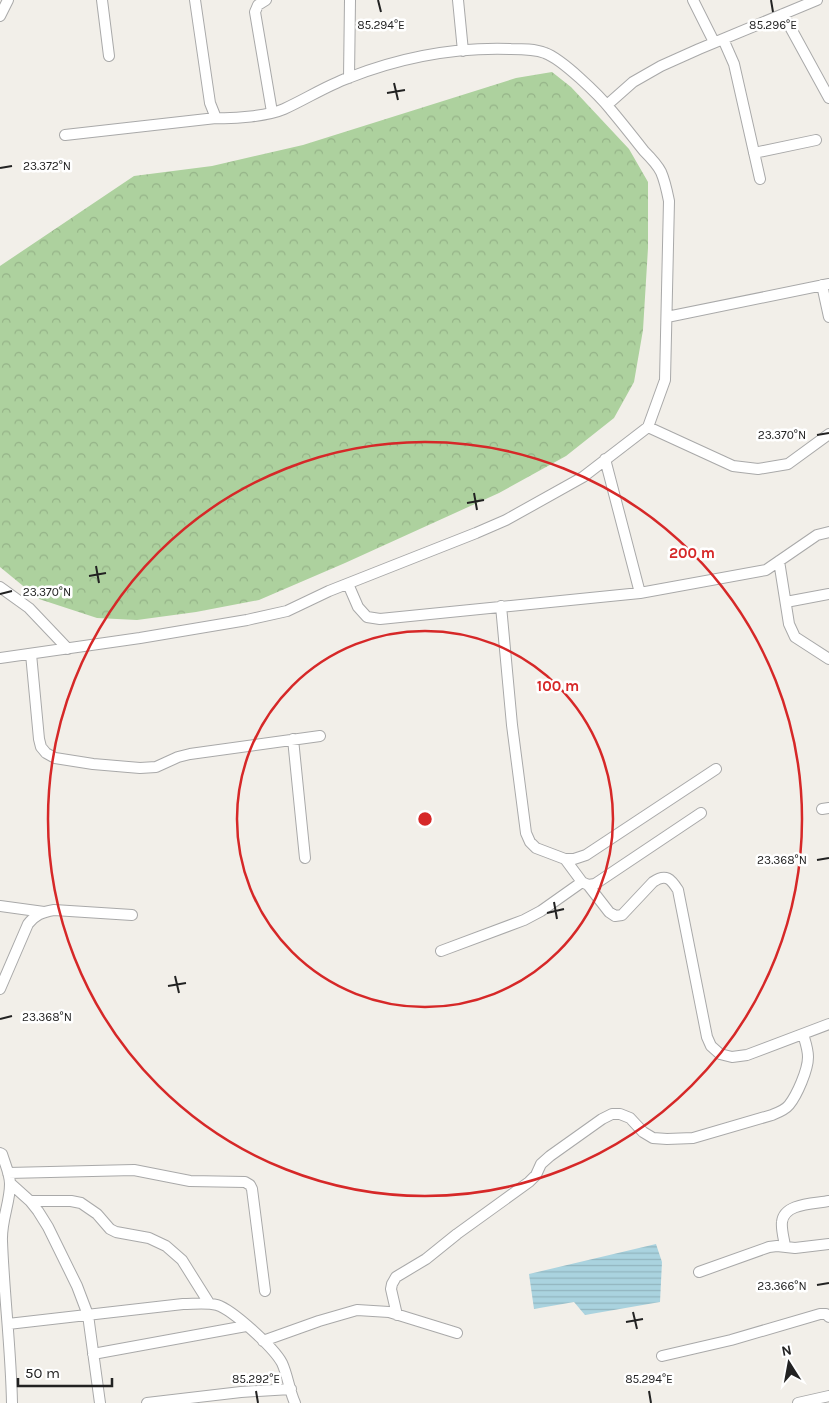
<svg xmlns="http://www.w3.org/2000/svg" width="829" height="1403" font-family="Karla,sans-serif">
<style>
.forest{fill:url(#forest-crowns)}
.water{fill:url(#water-rules)}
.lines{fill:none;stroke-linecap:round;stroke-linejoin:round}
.street-casing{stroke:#a9a9a9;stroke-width:12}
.street{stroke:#fff;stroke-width:10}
.ticks{fill:none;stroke:#222;stroke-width:2}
.ring{fill:none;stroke:#d62828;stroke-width:2.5}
.ticks-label{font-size:12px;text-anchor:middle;fill:#222;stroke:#fff;stroke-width:5;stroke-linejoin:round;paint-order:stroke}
.centre{fill:#d62828;stroke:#fff;stroke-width:2.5}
.ring-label{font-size:15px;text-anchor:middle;font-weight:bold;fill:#d62828;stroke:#fff;stroke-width:5;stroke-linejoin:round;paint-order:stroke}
</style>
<defs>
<pattern id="forest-crowns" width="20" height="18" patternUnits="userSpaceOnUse" patternTransform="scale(1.25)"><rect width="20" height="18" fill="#add19e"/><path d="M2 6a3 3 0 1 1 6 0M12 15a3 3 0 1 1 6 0" fill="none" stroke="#95b388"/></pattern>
<pattern id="water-rules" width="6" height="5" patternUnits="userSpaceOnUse" patternTransform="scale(1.25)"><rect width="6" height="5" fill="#aad3df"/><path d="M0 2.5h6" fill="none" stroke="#92b5bf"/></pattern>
</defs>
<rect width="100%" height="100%" fill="#f2efe9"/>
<path class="forest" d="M552,72L571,87L629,149L648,182V248L643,330L634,382L614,418L566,456L499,493L345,563L259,600L196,612L137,620L97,618L39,599L0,567V266L134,176L212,166L303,145L516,78Z"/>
<path class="water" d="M656,1244L662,1262L660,1302L585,1315L574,1302L534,1309L529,1274Z"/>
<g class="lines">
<defs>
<path id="street" d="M102,0L109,56
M266,0L258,5L255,12L272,112
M458,0L463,51
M693,0L714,42
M783,14L829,98
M0,16L8,0
M723,39L734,64L760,179
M349,78L350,0
M607,105L633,82L661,66L699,49L817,0
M65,135L216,118
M754,153L816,140
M822,285L829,317
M667,317L829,284
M648,427L733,466L758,469L788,464L829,434
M605,459L640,593
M779,561L789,624L795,637L829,659
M348,584L358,607L367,617L380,619L640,593L766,570L817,535L829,532
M0,587L29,608L68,649
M786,602L829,594
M501,606L512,725L526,833L530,842L536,848L565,859H574L586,855L716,769
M31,654L39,739L41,747L46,753L55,758L93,764L140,768L156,767L178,757L190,754L320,736
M0,658L140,638L247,620L287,611L329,591L476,533L506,520L583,477L648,427L665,380L669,201C667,191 665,181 661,172C657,164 650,157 644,151C633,137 622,123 611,110C599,95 562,59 545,53C535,49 523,49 511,49C455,47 401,57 348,78C326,86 306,99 284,109C268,116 234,119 216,118L210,103L195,0
M293,739L305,858
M822,809L829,808
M565,859L582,882L588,885L595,884L701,813
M588,885L609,912L615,916L622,915L653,882C666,873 671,879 678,890L707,1037L711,1046L720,1054L732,1057L747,1055L829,1024
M0,906L44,912
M441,951L524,920L541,911L582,882
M0,989L28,924C35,915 42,912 54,910L132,915
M0,1153L2,1154C5,1164 10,1174 10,1184C10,1203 1,1221 2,1241C4,1295 11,1349 12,1403
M8,1173L134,1170L190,1181L245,1182L250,1185L252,1189L265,1291
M10,1183L30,1201L38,1211L48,1227L77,1286L88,1315L100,1403
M30,1201H71L81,1203L97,1214L110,1229L116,1232L149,1238L166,1246L182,1260L209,1303
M785,1246C784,1239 781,1229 782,1222C784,1203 814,1204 829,1201
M699,1272L769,1247L777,1246L795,1248L829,1244
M397,1315L391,1289L392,1284L396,1277L426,1259L457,1234L529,1182L536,1175L541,1164L550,1156L602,1119L612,1114H620L630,1118L643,1132L653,1138L667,1139L693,1138L772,1115C777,1113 785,1110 789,1105C797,1095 808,1070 808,1057C808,1049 805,1041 803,1034
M8,1324L183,1304C194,1304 206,1302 217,1305C233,1310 274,1348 282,1363C288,1376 289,1390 295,1403
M263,1341L319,1321L357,1310L389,1312L457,1333
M93,1354L246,1326
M662,1356L731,1340L820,1314H826L829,1317
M147,1403L241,1392L291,1389
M798,1403L829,1396"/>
</defs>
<use href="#street" class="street-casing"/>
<use href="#street" class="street"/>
</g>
<path class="ticks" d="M378,0L381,12M771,0L773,12M394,83L398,100M387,93L405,90M0,168L12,166M817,435L829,433M474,493L477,510M467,503L484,500M96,566L99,583M89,576L106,573M0,594L12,591M817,860L829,858M554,902L557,919M547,913L564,909M175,976L179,993M168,986L186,983M0,1019L12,1016M817,1285L829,1283M633,1312L637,1329M626,1322L643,1319M256,1391L258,1403M649,1391L651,1403"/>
<g class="ring">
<circle cx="425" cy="819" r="188"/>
<circle cx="425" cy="819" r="377"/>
</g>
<g class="ticks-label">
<text x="381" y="29">85.294°E</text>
<text x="773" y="29">85.296°E</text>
<text x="47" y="170">23.372°N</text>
<text x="782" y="439">23.370°N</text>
<text x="47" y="596">23.370°N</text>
<text x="782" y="864">23.368°N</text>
<text x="47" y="1021">23.368°N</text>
<text x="782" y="1290">23.366°N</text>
<text x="256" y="1383">85.292°E</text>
<text x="649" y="1383">85.294°E</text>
</g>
<circle cx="425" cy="819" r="8" class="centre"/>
<g class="ring-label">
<text x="692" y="558">200 m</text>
<text x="558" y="691">100 m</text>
</g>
<g transform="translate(789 1363) rotate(349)" stroke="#ffffff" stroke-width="4" paint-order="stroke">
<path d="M0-4L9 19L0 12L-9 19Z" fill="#222222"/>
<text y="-8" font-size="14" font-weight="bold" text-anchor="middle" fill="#222222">N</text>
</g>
<path d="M18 1378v8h94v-8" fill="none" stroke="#222222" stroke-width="2.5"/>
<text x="25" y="1378" font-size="15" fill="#222222" stroke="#ffffff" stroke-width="4" paint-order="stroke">50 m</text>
</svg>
